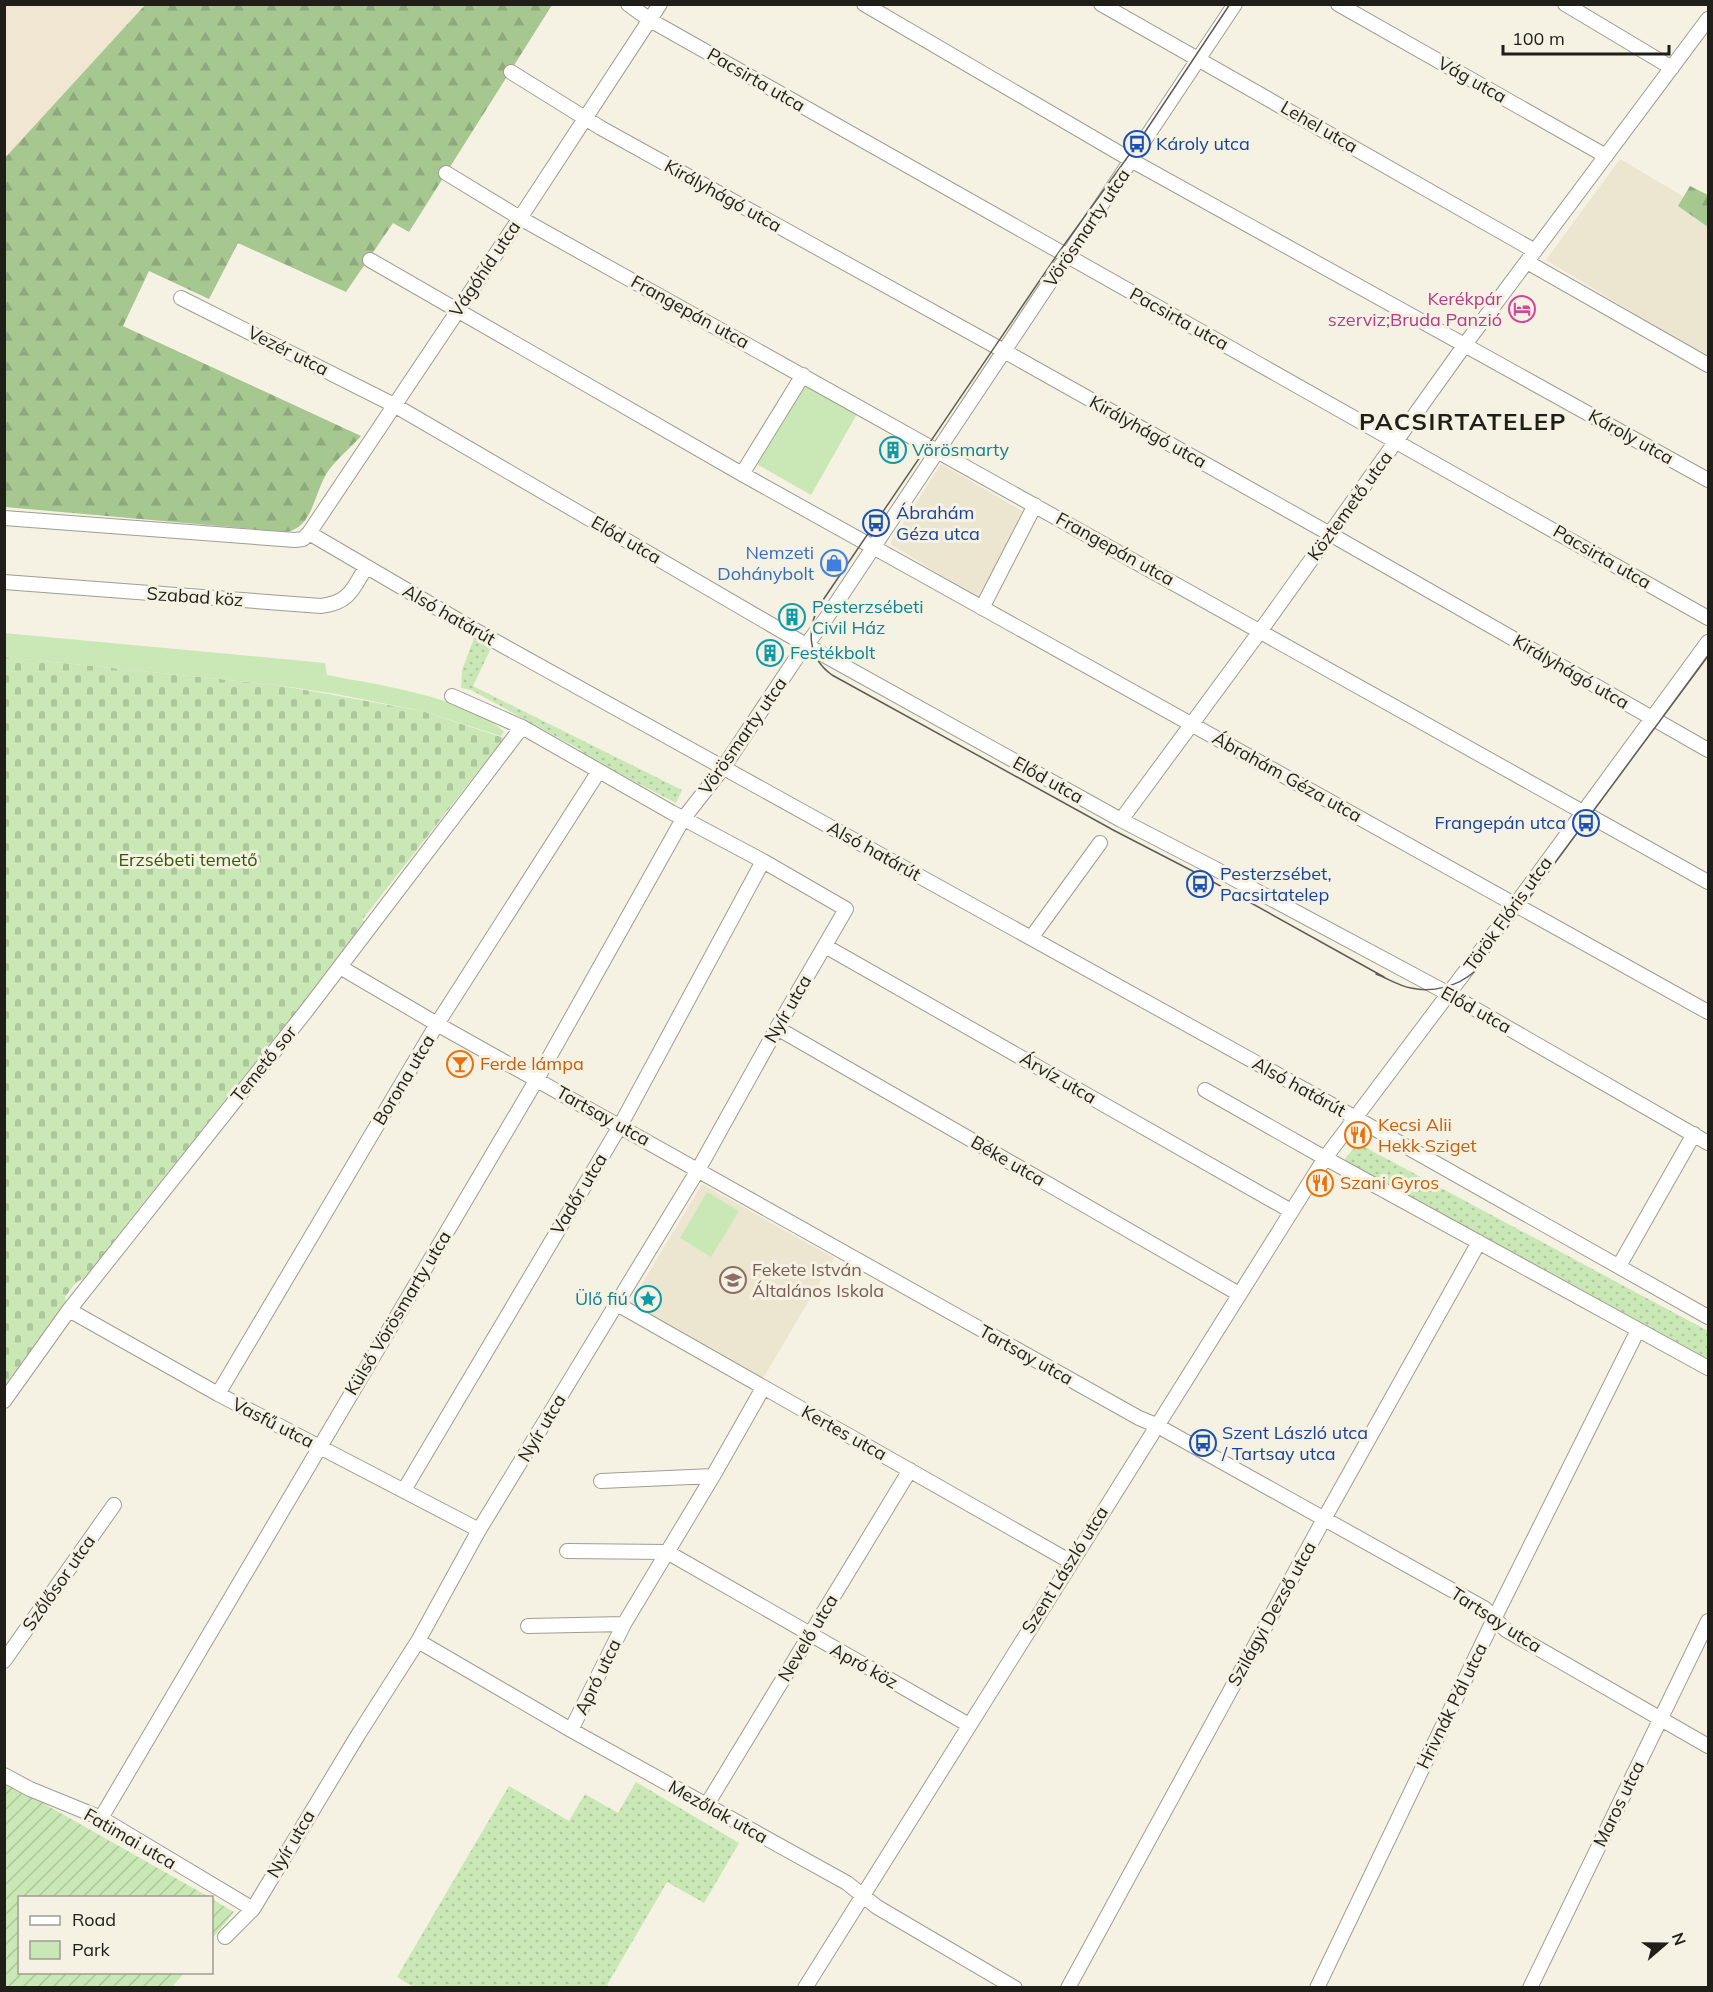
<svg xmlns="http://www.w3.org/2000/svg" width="1713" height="1992" font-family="Mulish,sans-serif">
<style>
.built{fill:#ece6d0}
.industrial{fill:#f1e6d1}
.grass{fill:url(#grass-dots)}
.forest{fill:url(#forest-firs)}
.cemetery{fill:url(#cemetery-stones)}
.park{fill:#c9e8b5}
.garden{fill:url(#garden-furrows)}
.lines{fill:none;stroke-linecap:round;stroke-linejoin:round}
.minor-casing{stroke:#a09d90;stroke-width:16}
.minor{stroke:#fff;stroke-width:14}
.tram{stroke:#5e5c54;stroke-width:1.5}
.labels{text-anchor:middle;stroke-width:6;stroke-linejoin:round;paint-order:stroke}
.street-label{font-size:18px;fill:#1f1e19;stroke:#f5f1e3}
.transit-label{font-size:18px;fill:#164399;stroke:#f5f1e3;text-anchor:start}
.hotel-label{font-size:18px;fill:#b23c85;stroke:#f5f1e3;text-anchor:end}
.culture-label{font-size:18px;fill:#0d838f;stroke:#f5f1e3;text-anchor:start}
.shop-label{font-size:18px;fill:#366cbe;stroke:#f5f1e3;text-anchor:end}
.park-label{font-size:18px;fill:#325908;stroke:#f5f1e3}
.food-label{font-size:18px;fill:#c56008;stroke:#f5f1e3;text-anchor:start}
.education-label{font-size:18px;fill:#785e54;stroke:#f5f1e3;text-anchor:start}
.district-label{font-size:24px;font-weight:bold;letter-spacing:1.5px;fill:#1f1e19;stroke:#f5f1e3}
</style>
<defs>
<pattern id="grass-dots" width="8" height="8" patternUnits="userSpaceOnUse" patternTransform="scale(1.5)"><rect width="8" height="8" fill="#c9e8b5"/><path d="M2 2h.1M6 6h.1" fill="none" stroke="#acc79b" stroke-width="1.8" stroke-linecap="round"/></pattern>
<pattern id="forest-firs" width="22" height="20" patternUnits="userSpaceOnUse" patternTransform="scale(1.5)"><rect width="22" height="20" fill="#a6c790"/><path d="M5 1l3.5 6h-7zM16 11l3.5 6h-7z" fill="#8eaa7c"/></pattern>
<pattern id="cemetery-stones" width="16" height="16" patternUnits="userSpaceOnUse" patternTransform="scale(1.5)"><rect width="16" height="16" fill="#c9e8b5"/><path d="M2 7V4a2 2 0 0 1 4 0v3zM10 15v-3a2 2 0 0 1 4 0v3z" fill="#acc79b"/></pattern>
<pattern id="garden-furrows" width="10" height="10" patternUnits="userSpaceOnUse" patternTransform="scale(1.5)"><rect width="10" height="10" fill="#c9e8b5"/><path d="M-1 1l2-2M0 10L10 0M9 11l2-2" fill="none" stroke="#acc79b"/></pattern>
</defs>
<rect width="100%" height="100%" fill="#f5f1e3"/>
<path class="built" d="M1620,159L1708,211V358L1546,260Z
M941,464L1026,513L980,599L892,545L891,542Z
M702,1184L834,1258L761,1382L631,1302Z"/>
<path class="industrial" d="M5,5H145L5,159Z"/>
<path class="grass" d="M475,636L492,646L473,686L682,790L676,803L587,757L579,749L471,690L461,688L462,670Z
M1361,1145L1708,1331V1366L1346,1167L1345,1159L1353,1149Z
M636,1782L739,1843L704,1903L667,1882L607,1985L610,1987L415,1988L397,1977L509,1786L569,1821L585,1794L618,1813Z"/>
<path class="forest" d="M145,5H552L409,232L393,223L346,292L238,243L209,299L149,271L123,326L361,436C351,447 338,458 329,470C314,490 314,528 286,532L5,507L4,159Z
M1690,186L1708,195V227L1678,206Z"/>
<path class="cemetery" d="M5,657L277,685L422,711L504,738L362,920L369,926L126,1225L88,1280C77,1276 72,1289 65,1297L66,1303L5,1389Z"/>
<path class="park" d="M801,382L857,414L811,495L755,463Z
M4,633L325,663L327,675C374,684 471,698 504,732L501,736L422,711L336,694L277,685L5,657Z
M707,1192L739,1211L711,1257L680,1238Z"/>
<path class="garden" d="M4,1781L209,1897L20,1898V1972L184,1973L172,1987H5Z
M212,1899L234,1912L212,1939Z"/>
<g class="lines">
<defs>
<path id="minor" d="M628,4L650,20L1708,618
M864,4L1138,164L1708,480
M1101,4L1535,251
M1338,4L1606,156
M1565,4L1672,68
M511,72L601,128L1004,351L1330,534L1708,750
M446,173L520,218L1708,882
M370,260L742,474L1708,1012
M1527,262L1708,365
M181,298L394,405L806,645L1121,820L1210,866L1449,994L1708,1143
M742,474L803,375
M4,518L295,540L303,539L309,533L520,218L660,4
M309,533L473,629L1345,1112L1708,1317
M4,582L321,606C349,603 353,589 366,567
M982,608L1035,505
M1121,820L1261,630L1469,339L1708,19
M1031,938L1100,843
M825,946L1291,1211
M340,967L437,1024L1139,1418L1156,1425L1484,1608L1506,1630L1708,1746
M777,1028L1239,1294
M1205,1090L1325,1158L1708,1368
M1619,1266L1694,1134
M617,1304L1071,1562
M69,1310L218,1394L479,1530
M218,1394L437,1024L599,771
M4,1401L69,1310L307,1010L522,727
M601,1481L713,1476
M404,1490L620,1126L763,861
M567,1551L667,1552L969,1725
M528,1626L624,1624
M418,1641L571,1730L847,1883L877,1907L1015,1988
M4,1661L114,1505
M571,1730L624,1624L713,1476L763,1388
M4,1775L30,1789L101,1818L253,1909
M706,1806L910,1470
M101,1818L537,1079L683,819L723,768L795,660L825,620L1235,4
M225,1937L253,1909L358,1735L418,1641L479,1530L698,1170L777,1028L846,909L763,861L671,812L522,727L452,696
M805,1988L1325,1158L1516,904L1708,642
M1068,1988L1324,1519L1479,1242
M1317,1988L1494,1619L1638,1330
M1530,1988L1708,1621"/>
</defs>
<use href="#minor" class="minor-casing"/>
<use href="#minor" class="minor"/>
<path class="tram" d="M1230,4L1137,144L1059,252L821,603C806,628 807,657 832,675L1115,831L1206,878L1384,977
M1376,974C1387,978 1399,986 1411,988C1433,993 1458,986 1474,972L1708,656"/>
</g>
<defs>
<symbol id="bus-ring" viewBox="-11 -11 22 22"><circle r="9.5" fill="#f5f1e3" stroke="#1a4fb4" stroke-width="1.5"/><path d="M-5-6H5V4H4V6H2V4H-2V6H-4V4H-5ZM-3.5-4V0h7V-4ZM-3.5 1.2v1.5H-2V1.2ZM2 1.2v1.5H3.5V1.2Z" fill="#1a4fb4"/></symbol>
<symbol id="hotel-ring" viewBox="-11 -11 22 22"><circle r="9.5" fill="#f5f1e3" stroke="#d1479c" stroke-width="1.5"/><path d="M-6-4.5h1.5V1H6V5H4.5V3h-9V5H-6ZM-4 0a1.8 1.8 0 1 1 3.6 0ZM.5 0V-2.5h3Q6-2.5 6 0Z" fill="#d1479c"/></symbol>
<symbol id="building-ring" viewBox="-11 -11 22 22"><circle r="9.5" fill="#f5f1e3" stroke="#0f9aa8" stroke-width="1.5"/><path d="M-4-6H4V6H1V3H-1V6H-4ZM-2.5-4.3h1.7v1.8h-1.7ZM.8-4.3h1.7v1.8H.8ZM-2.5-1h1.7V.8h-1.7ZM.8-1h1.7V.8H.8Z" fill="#0f9aa8"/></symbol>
<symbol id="shop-ring" viewBox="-11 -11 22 22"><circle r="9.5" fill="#f5f1e3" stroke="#3f7fe0" stroke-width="1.5"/><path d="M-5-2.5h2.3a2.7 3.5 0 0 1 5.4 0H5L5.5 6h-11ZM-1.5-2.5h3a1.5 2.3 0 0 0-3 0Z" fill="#3f7fe0"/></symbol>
<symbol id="bar-ring" viewBox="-11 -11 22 22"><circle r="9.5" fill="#f5f1e3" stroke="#e8710a" stroke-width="1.5"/><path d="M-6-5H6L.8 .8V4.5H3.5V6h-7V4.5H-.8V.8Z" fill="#e8710a"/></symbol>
<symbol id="restaurant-ring" viewBox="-11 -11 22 22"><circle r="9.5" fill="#f5f1e3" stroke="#e8710a" stroke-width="1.5"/><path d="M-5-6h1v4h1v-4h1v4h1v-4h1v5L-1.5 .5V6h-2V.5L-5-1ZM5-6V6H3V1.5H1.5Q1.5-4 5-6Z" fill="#e8710a"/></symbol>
<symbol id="school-ring" viewBox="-11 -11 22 22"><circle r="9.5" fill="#f5f1e3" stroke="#8d6e63" stroke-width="1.5"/><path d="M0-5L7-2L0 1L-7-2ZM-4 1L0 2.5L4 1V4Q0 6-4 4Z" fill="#8d6e63"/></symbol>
<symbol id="sight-ring" viewBox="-11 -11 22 22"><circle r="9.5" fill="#f5f1e3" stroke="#0f9aa8" stroke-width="1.5"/><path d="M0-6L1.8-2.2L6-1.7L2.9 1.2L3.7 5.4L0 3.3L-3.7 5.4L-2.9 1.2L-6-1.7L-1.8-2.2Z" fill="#0f9aa8"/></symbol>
</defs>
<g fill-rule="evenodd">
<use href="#bus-ring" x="1122" y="129" width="30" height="30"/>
<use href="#hotel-ring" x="1507" y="294" width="30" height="30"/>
<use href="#building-ring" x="878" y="435" width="30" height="30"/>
<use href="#bus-ring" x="861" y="508" width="30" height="30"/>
<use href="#shop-ring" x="819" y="548" width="30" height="30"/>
<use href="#building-ring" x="777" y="602" width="30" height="30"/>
<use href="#building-ring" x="755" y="638" width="30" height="30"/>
<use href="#bus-ring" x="1571" y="808" width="30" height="30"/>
<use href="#bus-ring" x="1185" y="869" width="30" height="30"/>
<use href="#bar-ring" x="445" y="1049" width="30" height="30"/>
<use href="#restaurant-ring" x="1343" y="1120" width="30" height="30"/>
<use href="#restaurant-ring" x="1305" y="1168" width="30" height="30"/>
<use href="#school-ring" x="718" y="1265" width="30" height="30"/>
<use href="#sight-ring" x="633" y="1284" width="30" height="30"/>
<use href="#bus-ring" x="1188" y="1428" width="30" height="30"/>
</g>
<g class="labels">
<g class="street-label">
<text transform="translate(756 80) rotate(30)" y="6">Pacsirta utca</text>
<text transform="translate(1472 80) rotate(29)" y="6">Vág utca</text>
<text transform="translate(1319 127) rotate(30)" y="6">Lehel utca</text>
<text transform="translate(723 196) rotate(29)" y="6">Királyhágó utca</text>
<text transform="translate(1087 228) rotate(-56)" y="6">Vörösmarty utca</text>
<text transform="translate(485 269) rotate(-56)" y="6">Vágóhíd utca</text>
<text transform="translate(690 312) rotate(29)" y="6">Frangepán utca</text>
<text transform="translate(1179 319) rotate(29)" y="6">Pacsirta utca</text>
<text transform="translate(288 351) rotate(27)" y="6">Vezér utca</text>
<text transform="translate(1148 432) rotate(29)" y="6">Királyhágó utca</text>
<text transform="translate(1631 437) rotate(29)" y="6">Károly utca</text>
<text transform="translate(1350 506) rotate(-54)" y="6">Köztemető utca</text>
<text transform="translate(626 540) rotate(30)" y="6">Előd utca</text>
<text transform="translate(1115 549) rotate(29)" y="6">Frangepán utca</text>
<text transform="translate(1602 557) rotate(30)" y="6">Pacsirta utca</text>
<text transform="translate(195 597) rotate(4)" y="6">Szabad köz</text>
<text transform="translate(449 615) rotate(30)" y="6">Alsó határút</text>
<text transform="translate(1571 672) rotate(30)" y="6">Királyhágó utca</text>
<text transform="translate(743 736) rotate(-55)" y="6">Vörösmarty utca</text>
<text transform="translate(1287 777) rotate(29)" y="6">Ábrahám Géza utca</text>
<text transform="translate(1048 780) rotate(29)" y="6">Előd utca</text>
<text transform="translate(874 851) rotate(29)" y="6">Alsó határút</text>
<text transform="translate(1508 914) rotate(-54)" y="6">Török Flóris utca</text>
<text transform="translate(788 1009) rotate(-60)" y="6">Nyír utca</text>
<text transform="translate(1476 1010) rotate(29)" y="6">Előd utca</text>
<text transform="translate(264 1064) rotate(-51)" y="6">Temető sor</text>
<text transform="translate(1058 1078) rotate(30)" y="6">Árvíz utca</text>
<text transform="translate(404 1080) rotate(-59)" y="6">Borona utca</text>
<text transform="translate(1299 1087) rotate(29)" y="6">Alsó határút</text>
<text transform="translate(603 1116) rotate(29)" y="6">Tartsay utca</text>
<text transform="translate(1008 1161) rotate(30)" y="6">Béke utca</text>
<text transform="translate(579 1194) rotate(-59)" y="6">Vadőr utca</text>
<text transform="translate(398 1313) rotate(-59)" y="6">Külső Vörösmarty utca</text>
<text transform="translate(1026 1355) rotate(29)" y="6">Tartsay utca</text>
<text transform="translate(273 1423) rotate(27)" y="6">Vasfű utca</text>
<text transform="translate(542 1428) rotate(-59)" y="6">Nyír utca</text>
<text transform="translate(844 1433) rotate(29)" y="6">Kertes utca</text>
<text transform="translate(1065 1570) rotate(-58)" y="6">Szent László utca</text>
<text transform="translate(59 1583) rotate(-55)" y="6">Szőlősor utca</text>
<text transform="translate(1272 1614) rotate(-61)" y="6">Szilágyi Dezső utca</text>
<text transform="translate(1496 1620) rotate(33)" y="6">Tartsay utca</text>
<text transform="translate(808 1638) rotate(-59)" y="6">Nevelő utca</text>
<text transform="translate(864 1666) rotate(29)" y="6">Apró köz</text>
<text transform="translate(598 1677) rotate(-64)" y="6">Apró utca</text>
<text transform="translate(1452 1706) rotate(-64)" y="6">Hrivnák Pál utca</text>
<text transform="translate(1619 1804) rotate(-64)" y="6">Maros utca</text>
<text transform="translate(718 1812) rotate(29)" y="6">Mezőlak utca</text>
<text transform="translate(130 1839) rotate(30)" y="6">Fatimai utca</text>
<text transform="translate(291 1844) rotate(-59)" y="6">Nyír utca</text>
</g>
<g class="transit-label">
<text x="1156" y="150">Károly utca</text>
<text x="896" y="519">Ábrahám<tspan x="896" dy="21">Géza utca</tspan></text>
<text x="1566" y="829" text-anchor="end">Frangepán utca</text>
<text x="1220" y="880">Pesterzsébet,<tspan x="1220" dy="21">Pacsirtatelep</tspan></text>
<text x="1222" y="1439">Szent László utca<tspan x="1222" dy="21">/ Tartsay utca</tspan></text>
</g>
<g class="hotel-label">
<text x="1502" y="305">Kerékpár<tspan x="1502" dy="21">szerviz;Bruda Panzió</tspan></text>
</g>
<g class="culture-label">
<text x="912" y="456">Vörösmarty</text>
<text x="812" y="613">Pesterzsébeti<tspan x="812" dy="21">Civil Ház</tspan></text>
<text x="790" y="659">Festékbolt</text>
<text x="628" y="1305" text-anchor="end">Ülő fiú</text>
</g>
<g class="shop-label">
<text x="814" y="559">Nemzeti<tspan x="814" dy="21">Dohánybolt</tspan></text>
</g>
<g class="park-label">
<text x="188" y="866">Erzsébeti temető</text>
</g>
<g class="food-label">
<text x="480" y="1070">Ferde lámpa</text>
<text x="1378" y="1131">Kecsi Alii<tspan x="1378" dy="21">Hekk Sziget</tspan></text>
<text x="1340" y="1189">Szani Gyros</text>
</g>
<g class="education-label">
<text x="752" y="1276">Fekete István<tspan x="752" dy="21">Általános Iskola</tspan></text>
</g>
<g class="district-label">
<text x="1463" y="430">PACSIRTATELEP</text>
</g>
</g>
<rect width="1713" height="1992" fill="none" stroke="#1f1e19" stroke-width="12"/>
<rect x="18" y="1896" width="195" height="78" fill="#f5f1e3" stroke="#9f9d92" stroke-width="1.5"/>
<rect x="30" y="1916" width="30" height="9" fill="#ffffff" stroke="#9f9d92" stroke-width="1.5"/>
<text x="72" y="1926" font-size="18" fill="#1f1e19">Road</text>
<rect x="30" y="1941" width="30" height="18" fill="#c9e8b5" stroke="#9f9d92" stroke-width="1.5"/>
<text x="72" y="1956" font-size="18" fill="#1f1e19">Park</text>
<g transform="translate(1665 1944) rotate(70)" stroke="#f5f1e3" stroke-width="4.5" paint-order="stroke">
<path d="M0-4.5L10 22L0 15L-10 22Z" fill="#1f1e19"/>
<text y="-9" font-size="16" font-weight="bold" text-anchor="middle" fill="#1f1e19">N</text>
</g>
<path d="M1503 45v9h166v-9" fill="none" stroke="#1f1e19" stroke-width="3"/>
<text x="1512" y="45" font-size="18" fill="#1f1e19" stroke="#f5f1e3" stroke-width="4.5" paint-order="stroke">100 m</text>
</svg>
